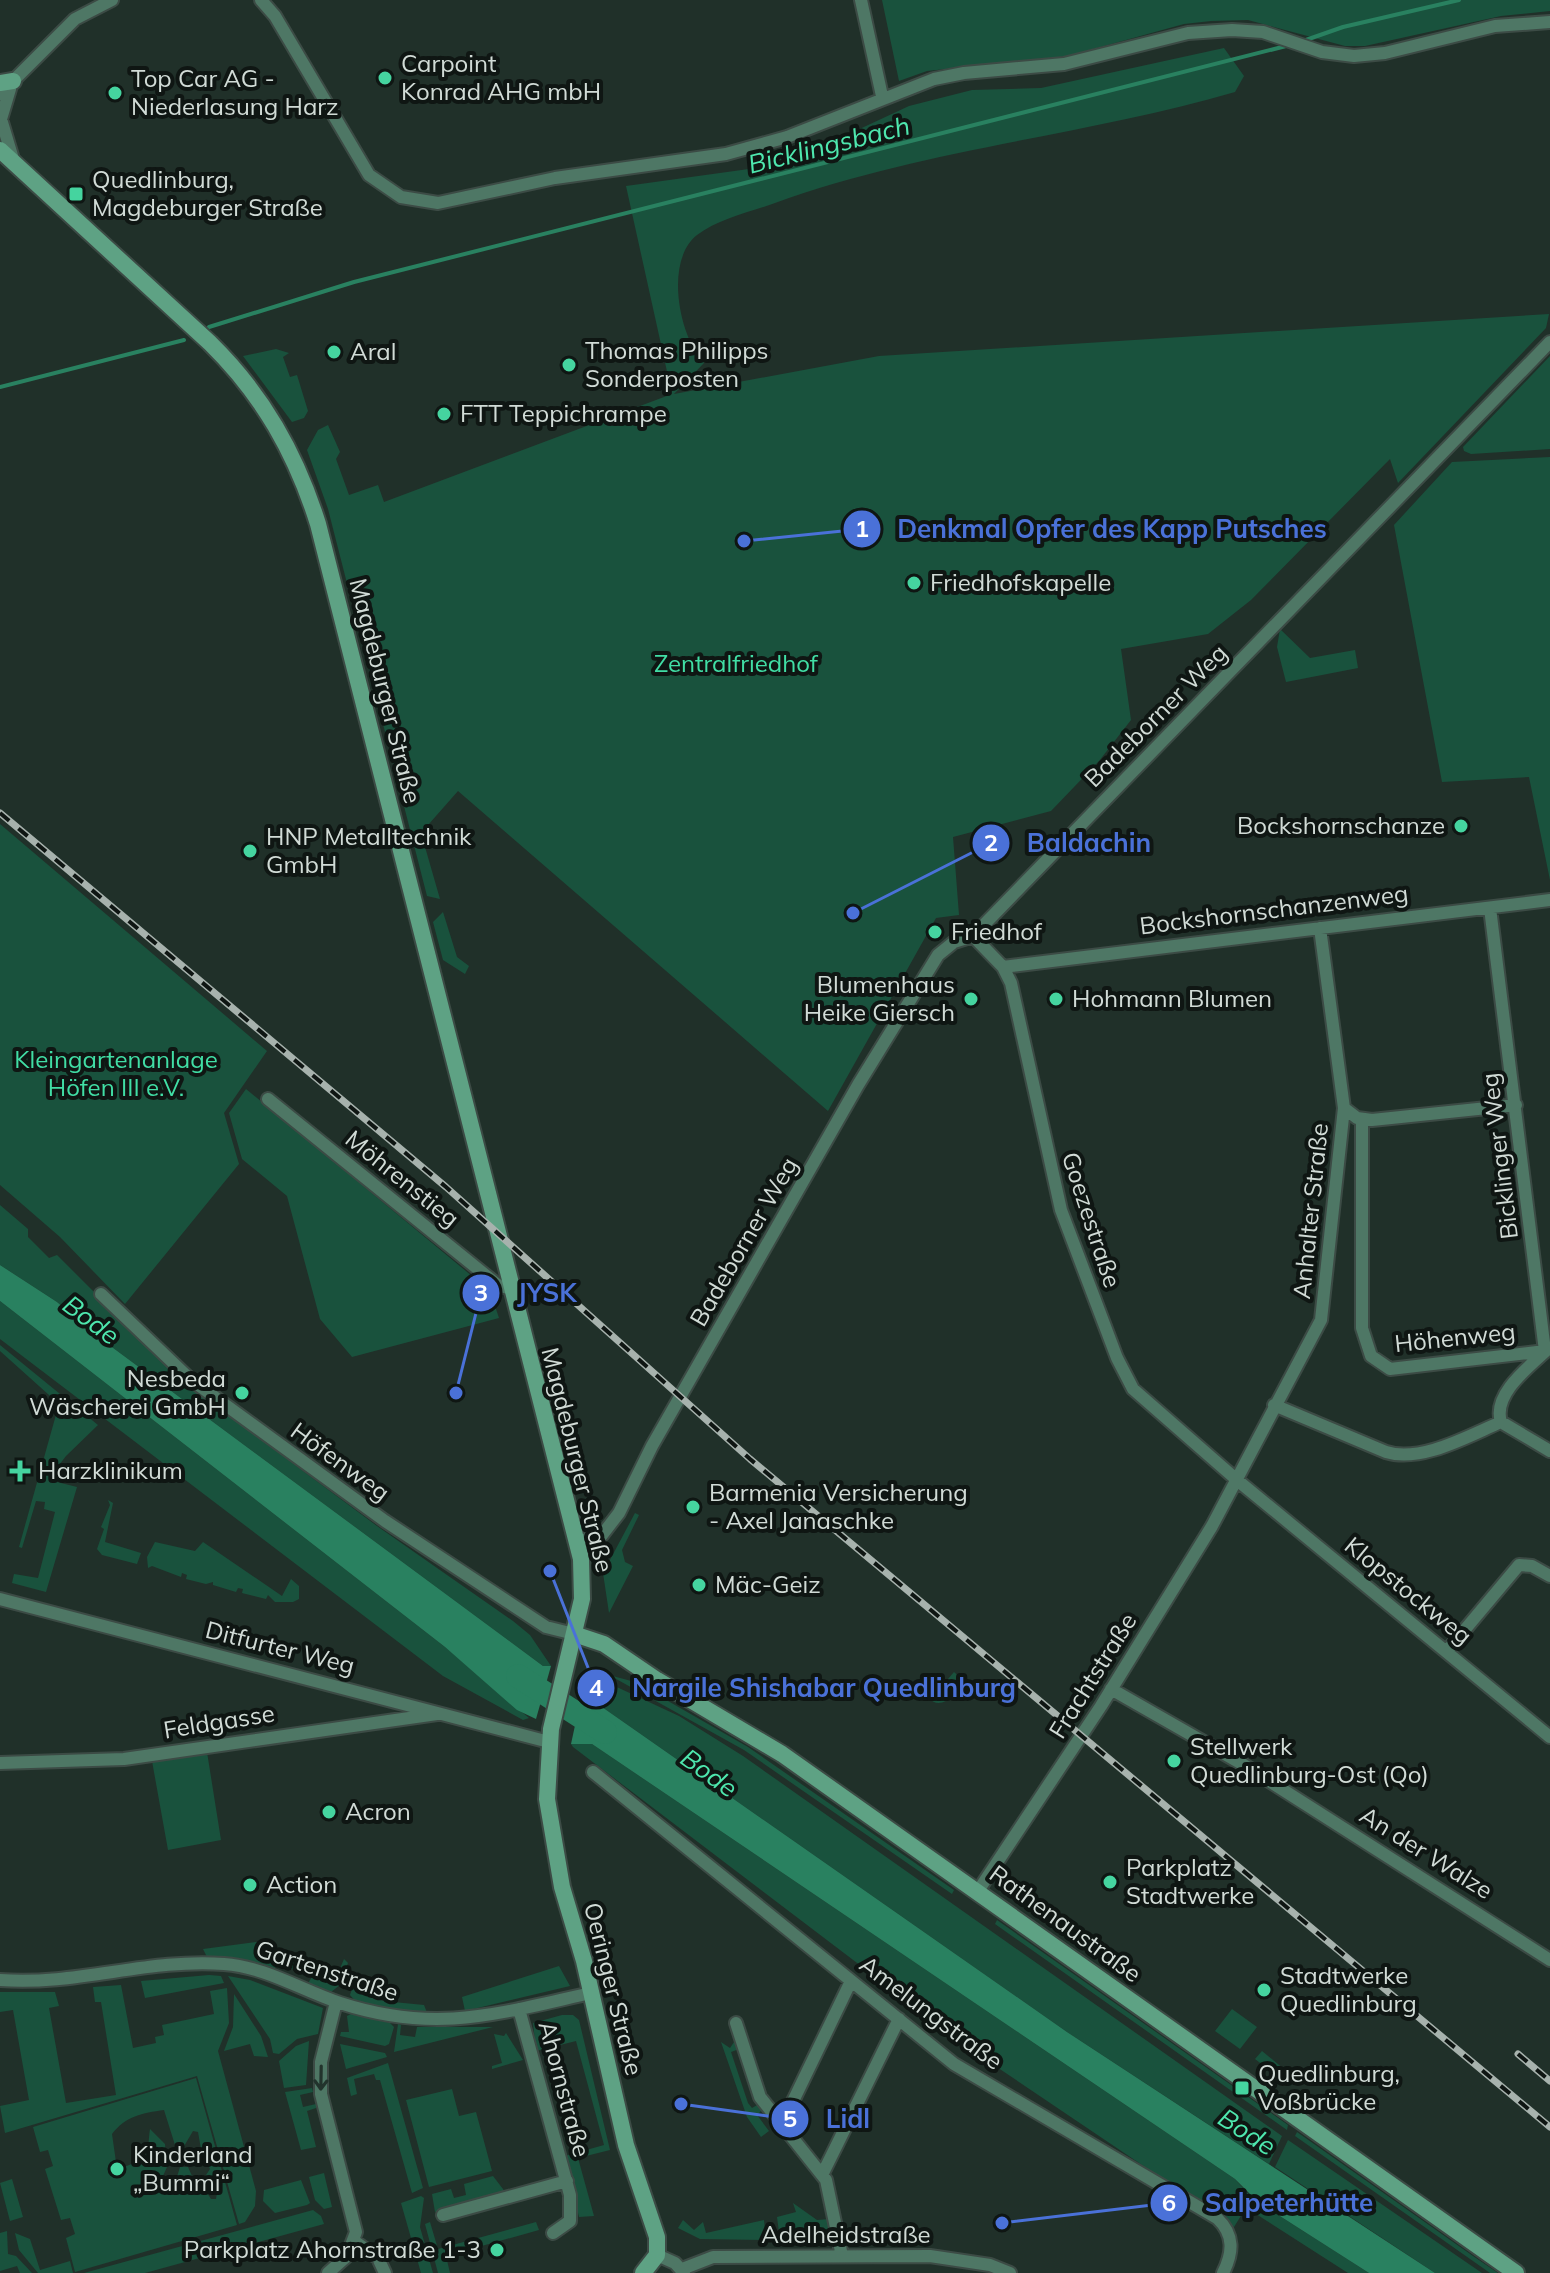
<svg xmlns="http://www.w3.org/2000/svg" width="1550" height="2273" font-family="Mulish,sans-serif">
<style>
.green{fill:#19523d;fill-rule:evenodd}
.water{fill:#298160}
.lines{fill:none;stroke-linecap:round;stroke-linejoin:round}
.stream{stroke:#298160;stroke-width:4}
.river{stroke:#298160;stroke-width:24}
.street-casing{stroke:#3c4b45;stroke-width:16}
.secondary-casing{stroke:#3c4b45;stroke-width:20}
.street{stroke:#4e7765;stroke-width:12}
.secondary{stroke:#5ea284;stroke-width:16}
.rail-casing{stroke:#a7b2ad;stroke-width:7}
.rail{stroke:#0f1613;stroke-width:4;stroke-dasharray:12;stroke-linecap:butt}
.oneway{stroke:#22332c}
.poi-dot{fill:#45d49f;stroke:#0f1613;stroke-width:3}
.labels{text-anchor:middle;stroke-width:8;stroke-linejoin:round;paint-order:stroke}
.poi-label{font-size:24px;fill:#d1dbd6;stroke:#0f1613;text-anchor:start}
.park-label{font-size:24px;fill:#41dea5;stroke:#0f1613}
.street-label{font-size:24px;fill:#d1dbd6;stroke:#0f1613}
.water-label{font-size:26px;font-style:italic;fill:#4ee7ae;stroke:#0f1613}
.leader{fill:none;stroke:#4a71d8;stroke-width:3}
.callout-dot{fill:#4a71d8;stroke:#0f1613;stroke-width:3}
.mark-label{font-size:24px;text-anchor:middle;font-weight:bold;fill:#fff}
.callout-label{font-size:26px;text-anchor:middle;font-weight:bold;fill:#4a71d8;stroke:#0f1613;stroke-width:8;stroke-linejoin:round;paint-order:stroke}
</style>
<rect width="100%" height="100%" fill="#203029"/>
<path class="green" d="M882,0H1550V11L1501,16L1365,46H1345L1248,20L1211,21L1184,24L1068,56L927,71L899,81Z
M1224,48L1244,76L1235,92C1084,136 923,149 775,203C750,212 718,219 697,235C664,261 679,337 704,363L674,394L879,356L1549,314L1546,328L1398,483L1390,459L1251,600L1208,634L1121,649L1131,720L1099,761L1051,811L953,837L959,915L936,918L828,1111L458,791L421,833L440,899L427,896L328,509L307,450L318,430L328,425L340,452L336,459L349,495L378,485L384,502L672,394L626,186L756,168L851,133L909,106L972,90L1041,88Z
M276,349L289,353L283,357L290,377L297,375L308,411L304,418L292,422L243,356Z
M1550,356V449L1471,454L1464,451L1463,447Z
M1550,457V880L1529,777L1442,782L1394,525L1452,462Z
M1280,629L1310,658L1355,650L1358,668L1286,682L1277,647Z
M0,824L267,1051L224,1113L239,1164L125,1304L60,1237L0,1185Z
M443,912L457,957L469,966L465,974L443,960L433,922Z
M246,1089L490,1291L499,1318L352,1357L320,1319L287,1196L242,1159L229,1113Z
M0,1205L28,1229V1237L49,1258L57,1255L186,1384L377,1526L513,1621L530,1635L551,1666H543L97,1336L57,1302L0,1265Z
M0,1301L445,1647L529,1718L523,1720L443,1676L0,1339Z
M0,1345L98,1425L66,1456L56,1469L53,1481L77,1487L46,1592L12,1583L14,1574L38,1578L55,1512L44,1509L45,1502L36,1501L22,1548L19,1547L59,1404L0,1351Z
M108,1500L113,1503L105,1542L141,1553L137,1564L102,1555L97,1549L104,1529L101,1527L110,1505Z
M635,1513L639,1515L622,1550L625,1562L633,1566L609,1613L603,1573Z
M155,1542L195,1551L203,1542L282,1596L291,1579L299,1586V1599L293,1602H275L268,1595L266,1599L242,1593L243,1589L238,1588L236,1592L213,1585V1582L206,1584L186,1579L187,1575L182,1573L181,1577L152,1566L148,1568L147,1557Z
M954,1672L967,1684L958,1693L950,1689L943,1697L946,1701C934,1707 928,1698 920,1689L942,1686Z
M591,1675L679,1716L743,1756L1282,2136L1269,2164L1067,2032L582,1693L585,1680Z
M609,1675L635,1682L748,1747L954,1890L952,1894L744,1750Z
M577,1742L592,1744L1235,2179L1252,2198L1234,2227L973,2051L573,1747L571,1744Z
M207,1752L221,1840L168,1850L152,1761Z
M997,1920L1288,2125L1287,2130L995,1924Z
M256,1942L339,1971L344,1959L348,1963L340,1985L331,1992L308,1983L312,1977L278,1963L274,1970L249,1961L207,1957L203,1949Z
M559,1966L570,1986L465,2011L462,1997Z
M209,1975L221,1976L224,1983L145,1998L141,1981Z
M228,1976L250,1980L323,2008L318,2034L297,2039L279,2054L273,2053L270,2039Z
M121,1985L133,2048L156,2043L155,2037L164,2035L162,2025L214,2014L210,1991L227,1988L229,2023L218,2051L256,2191L255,2206L245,2222L239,2224L197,2076L5,2133L0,2106L29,2100L13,2010L0,2012V1992H55L59,2006L49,2008L66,2103L116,2095L101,2002H95L93,1987Z
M352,1989L383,2001L424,2005L428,2015L356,2002L350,1995Z
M234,1994L261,2036L268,2057L254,2056L250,2044L224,2051L233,2027Z
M1232,2009L1257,2027L1240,2049L1215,2031Z
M351,2014L390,2023L394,2027L389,2044L385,2046L340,2036L341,2032H349L347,2016Z
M562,2015H573L579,2020L610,2150L578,2158L594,2216L579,2217L565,2156L604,2145L576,2041L536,2051L533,2023Z
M398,2024L401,2025L400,2035L415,2037L417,2027H493L394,2052Z
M506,2033L523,2060L492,2069V2066L502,2063L494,2034L504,2036Z
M309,2041L306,2085L284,2088L279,2061L296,2046Z
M721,2042L730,2048L734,2042L739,2049L731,2052L748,2103L752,2108L759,2104L763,2109L757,2115L769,2131L761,2137L747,2117Z
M340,2044L385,2053L387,2057L346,2069Z
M1262,2051L1296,2079L1290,2086L1255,2059Z
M388,2063L423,2188L412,2193L380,2080H376L374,2074L354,2079L357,2094L351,2096L347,2078Z
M196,2078L237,2225L75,2272L66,2238L75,2234L70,2218L61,2220L45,2169L53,2166L48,2150L40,2152L33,2127ZM164,2110L175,2145L183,2148L193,2131L198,2132L201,2149L192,2151L195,2166L207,2162L210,2169L206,2175L207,2187L212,2186L217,2193L216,2199H211L206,2191L200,2194L188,2167H180L173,2190L152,2188L149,2182L163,2176L167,2167L165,2144L150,2129C146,2156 154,2155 124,2167L116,2162L112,2134C126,2116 142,2113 164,2110Z
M312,2088L313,2092L300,2095L303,2107L316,2104V2108L307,2111L316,2147L301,2150L285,2092Z
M452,2089L459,2116L476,2112L492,2171L429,2187L406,2100Z
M1297,2132L1473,2256L1498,2273H1490L1295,2136Z
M1288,2140L1482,2273H1435L1275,2167Z
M324,2173L332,2207L324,2209L315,2200L309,2177Z
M493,2176L506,2193L435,2212L432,2194L451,2189L454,2198L466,2195L464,2184Z
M12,2179L23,2217L10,2221L0,2183Z
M301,2180L310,2203L307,2205L275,2213L263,2201L264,2190Z
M421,2196L424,2198L420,2227L433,2273H421L401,2203Z
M1258,2202L1369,2273H1348L1253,2212Z
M793,2203L817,2220L830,2219L832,2229L821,2231L822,2241L780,2240L777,2217L796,2212Z
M313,2210L321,2216L324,2224L145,2273H84Z
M683,2220L694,2230L703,2222L706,2233L764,2220L766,2240L700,2239L678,2228Z
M430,2222L438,2249L536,2222L539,2230L446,2256L450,2273H438L425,2224Z
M7,2231L8,2254L16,2256L32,2273H20L17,2266L0,2271V2233Z
M15,2233L30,2239L40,2270L70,2261L73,2273H38L19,2250Z"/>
<path class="water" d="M0,1265L57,1302L97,1336L543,1666H551L536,1719L517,1710L445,1647L0,1301Z
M582,1693L1067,2032L1435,2273H1369L1258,2202L1235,2179L592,1744H571Z"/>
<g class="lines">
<path class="stream" d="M1303,41L1343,27L1459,0
M209,327L354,282L1290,45
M0,387L184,340"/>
<path class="river" d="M518,1676L605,1732"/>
<defs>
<path id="street" d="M261,0L275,16L369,175L401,197L438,203L555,178L726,154L787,137L934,79L964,73L1064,64L1188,33L1232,30L1263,32L1322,52L1354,56L1385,53L1495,26L1550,22
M861,0L882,96
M10,89L1,119L13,159
M0,94L75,19L112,0
M973,936L1003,967L1011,983L1061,1210L1117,1358L1133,1389L1237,1480L1550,1737
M1003,967L1550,900
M268,1099L499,1286L510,1288
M1344,1108L1357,1118L1372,1120L1516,1105
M1362,1120V1328L1371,1356L1390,1369L1545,1351L1490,908
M101,1294L190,1379L385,1521L546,1627L574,1634
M1274,1405L1386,1452C1421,1463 1468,1436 1501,1422
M1501,1422C1492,1394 1530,1366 1548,1349
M1501,1422L1550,1451
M576,1542L602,1535L619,1513L652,1446L858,1085L938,955L954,942L973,936L1550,342
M0,1599L549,1742
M1447,1651L1519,1565L1532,1566L1550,1576
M1111,1689L1244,1765L1550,1960
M0,1763L124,1759L437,1714
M593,1772L954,2064L1217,2218C1235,2235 1233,2253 1223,2273
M978,1891L1101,1706L1212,1526L1321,1320L1344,1108L1320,928
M0,1980C76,1986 149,1958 224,1964C266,1967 301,1990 340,2003C436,2034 496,2014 591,1993
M519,2009L570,2195V2221L553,2233
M736,2023L760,2097L826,2180L842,2256
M782,2124L851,1981
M822,2175L899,2019
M443,2215L567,2181
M354,2241L378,2258L385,2273
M657,2255L675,2263L684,2273
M682,2269L713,2257L930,2256L990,2265L1010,2273
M328,2273L347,2256L356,2232L321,2094V2062L336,2002"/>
<path id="secondary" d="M0,83L13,81
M0,150L210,343C263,395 296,454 318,524L581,1559L582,1599L551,1729L547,1799L562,1887L584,1961L626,2145L657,2237V2255L643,2273
M574,1634L604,1644L657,1680L782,1754L1516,2273"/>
</defs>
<use href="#street" class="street-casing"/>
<use href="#secondary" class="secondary-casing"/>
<use href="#street" class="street"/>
<use href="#secondary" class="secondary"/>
<defs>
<path id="rail" d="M0,813L446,1187L750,1459L1550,2127
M1518,2054L1550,2081"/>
</defs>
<use href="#rail" class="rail-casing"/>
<use href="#rail" class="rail"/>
</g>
<defs><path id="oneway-shaft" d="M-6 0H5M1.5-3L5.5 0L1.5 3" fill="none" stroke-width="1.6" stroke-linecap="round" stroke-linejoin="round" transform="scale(2)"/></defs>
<use class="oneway" href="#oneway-shaft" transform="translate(321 2078) rotate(91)"/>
<g class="poi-dot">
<circle cx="385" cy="78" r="8"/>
<circle cx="115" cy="93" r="8"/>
<rect x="68" y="186" width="16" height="16" rx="4"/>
<circle cx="334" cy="352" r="8"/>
<circle cx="569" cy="365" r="8"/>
<circle cx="444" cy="414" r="8"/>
<circle cx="914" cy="583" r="8"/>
<circle cx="1461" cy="826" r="8"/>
<circle cx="250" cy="851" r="8"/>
<circle cx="935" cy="932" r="8"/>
<circle cx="971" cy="999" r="8"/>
<circle cx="1056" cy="999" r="8"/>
<circle cx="242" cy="1393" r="8"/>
<path d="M16 1459h8v8h8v8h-8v8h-8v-8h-8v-8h8z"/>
<circle cx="693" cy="1507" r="8"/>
<circle cx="699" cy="1585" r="8"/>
<circle cx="1174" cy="1761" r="8"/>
<circle cx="329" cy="1812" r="8"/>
<circle cx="1110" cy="1882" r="8"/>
<circle cx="250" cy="1885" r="8"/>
<circle cx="1264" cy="1990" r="8"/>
<rect x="1234" y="2080" width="16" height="16" rx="4"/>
<circle cx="117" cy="2169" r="8"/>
<circle cx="497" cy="2250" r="8"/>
</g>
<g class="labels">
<g class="poi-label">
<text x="401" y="72">Carpoint<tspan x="401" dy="28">Konrad AHG mbH</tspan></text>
<text x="131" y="87">Top Car AG -<tspan x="131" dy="28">Niederlasung Harz</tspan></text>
<text x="92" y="188">Quedlinburg,<tspan x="92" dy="28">Magdeburger Straße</tspan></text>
<text x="585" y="359">Thomas Philipps<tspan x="585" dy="28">Sonderposten</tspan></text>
<text x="350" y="360">Aral</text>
<text x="460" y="422">FTT Teppichrampe</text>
<text x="930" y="591">Friedhofskapelle</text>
<text x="1445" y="834" text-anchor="end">Bockshornschanze</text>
<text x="266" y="845">HNP Metalltechnik<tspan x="266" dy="28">GmbH</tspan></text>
<text x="951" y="940">Friedhof</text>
<text x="955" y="993" text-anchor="end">Blumenhaus<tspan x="955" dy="28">Heike Giersch</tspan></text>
<text x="1072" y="1007">Hohmann Blumen</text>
<text x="226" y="1387" text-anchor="end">Nesbeda<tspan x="226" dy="28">Wäscherei GmbH</tspan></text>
<text x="38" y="1479">Harzklinikum</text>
<text x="709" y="1501">Barmenia Versicherung<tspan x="709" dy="28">- Axel Janaschke</tspan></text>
<text x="715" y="1593">Mäc-Geiz</text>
<text x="1190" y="1755">Stellwerk<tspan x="1190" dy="28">Quedlinburg-Ost (Qo)</tspan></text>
<text x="345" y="1820">Acron</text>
<text x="1126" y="1876">Parkplatz<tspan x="1126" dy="28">Stadtwerke</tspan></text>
<text x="266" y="1893">Action</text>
<text x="1280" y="1984">Stadtwerke<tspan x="1280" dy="28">Quedlinburg</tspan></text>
<text x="1258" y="2082">Quedlinburg,<tspan x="1258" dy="28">Voßbrücke</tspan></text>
<text x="133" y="2163">Kinderland<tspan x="133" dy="28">„Bummi“</tspan></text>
<text x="481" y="2258" text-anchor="end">Parkplatz Ahornstraße 1-3</text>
</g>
<g class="park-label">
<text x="736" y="672">Zentralfriedhof</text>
<text x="116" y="1068">Kleingartenanlage<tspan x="116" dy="28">Höfen III e.V.</tspan></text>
</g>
<g class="street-label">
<text transform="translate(385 691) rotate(76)" y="8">Magdeburger Straße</text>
<text transform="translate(1156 716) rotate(-45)" y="8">Badeborner Weg</text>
<text transform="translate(1274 910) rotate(-7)" y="8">Bockshornschanzenweg</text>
<text transform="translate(1500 1156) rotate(-97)" y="8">Bicklinger Weg</text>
<text transform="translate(402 1179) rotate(39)" y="8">Möhrenstieg</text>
<text transform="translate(1311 1211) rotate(-84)" y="8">Anhalter Straße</text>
<text transform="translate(1091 1220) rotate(72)" y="8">Goezestraße</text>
<text transform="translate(744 1242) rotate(-60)" y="8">Badeborner Weg</text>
<text transform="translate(1455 1338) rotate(-6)" y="8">Höhenweg</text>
<text transform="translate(577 1460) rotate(76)" y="8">Magdeburger Straße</text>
<text transform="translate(340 1462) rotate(36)" y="8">Höfenweg</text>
<text transform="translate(1408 1591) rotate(39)" y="8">Klopstockweg</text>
<text transform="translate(280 1648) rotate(14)" y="8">Ditfurter Weg</text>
<text transform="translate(1093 1676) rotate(-58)" y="8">Frachtstraße</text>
<text transform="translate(219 1722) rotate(-9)" y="8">Feldgasse</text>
<text transform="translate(1426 1853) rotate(32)" y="8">An der Walze</text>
<text transform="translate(1065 1924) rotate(36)" y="8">Rathenaustraße</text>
<text transform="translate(327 1971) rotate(18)" y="8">Gartenstraße</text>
<text transform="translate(613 1989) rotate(76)" y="8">Oeringer Straße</text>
<text transform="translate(931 2013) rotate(37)" y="8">Amelungstraße</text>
<text transform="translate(564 2089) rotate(75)" y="8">Ahornstraße</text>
<text x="846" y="2243">Adelheidstraße</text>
</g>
<g class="water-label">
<text transform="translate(829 145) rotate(-14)" y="9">Bicklingsbach</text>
<text transform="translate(91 1320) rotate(37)" y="9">Bode</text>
<text transform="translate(709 1773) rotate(36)" y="9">Bode</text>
<text transform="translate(1247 2132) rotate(33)" y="9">Bode</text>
</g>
</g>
<path class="leader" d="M744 541L862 529M853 913L991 843M456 1393L481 1293M550 1571L596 1688M681 2104L790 2119M1002 2223L1169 2203"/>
<g class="callout-dot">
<circle cx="744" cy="541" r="8"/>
<circle cx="853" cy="913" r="8"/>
<circle cx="456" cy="1393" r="8"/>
<circle cx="550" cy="1571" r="8"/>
<circle cx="681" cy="2104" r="8"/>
<circle cx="1002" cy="2223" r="8"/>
<circle cx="862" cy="529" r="20"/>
<circle cx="991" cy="843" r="20"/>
<circle cx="481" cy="1293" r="20"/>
<circle cx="596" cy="1688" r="20"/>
<circle cx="790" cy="2119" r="20"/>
<circle cx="1169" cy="2203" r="20"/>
</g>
<g class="mark-label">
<text x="862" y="537">1</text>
<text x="991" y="851">2</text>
<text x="481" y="1301">3</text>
<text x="596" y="1696">4</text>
<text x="790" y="2127">5</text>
<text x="1169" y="2211">6</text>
</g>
<g class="callout-label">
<text x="1112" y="538">Denkmal Opfer des Kapp Putsches</text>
<text x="1089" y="852">Baldachin</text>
<text x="547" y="1302">JYSK</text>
<text x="824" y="1697">Nargile Shishabar Quedlinburg</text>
<text x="848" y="2128">Lidl</text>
<text x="1289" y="2212">Salpeterhütte</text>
</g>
</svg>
